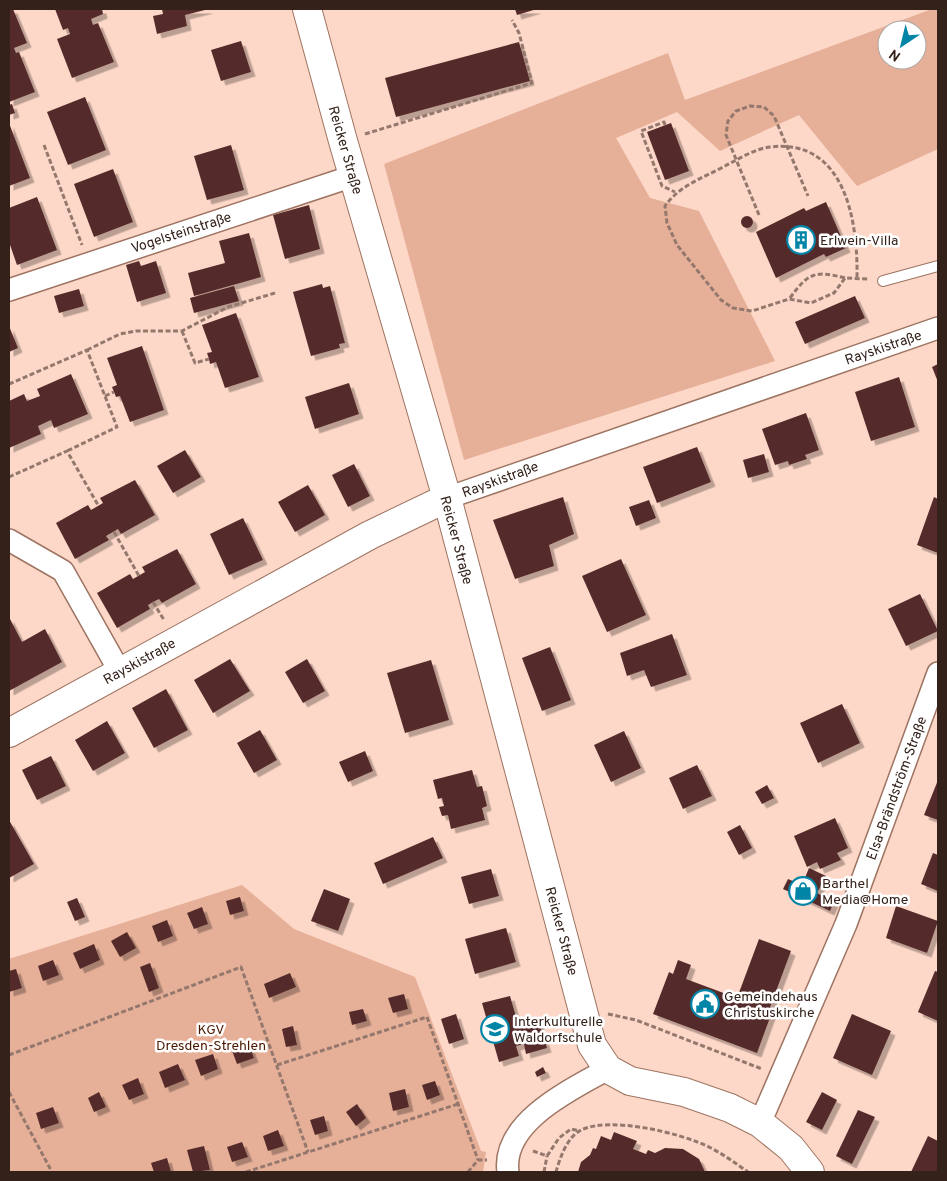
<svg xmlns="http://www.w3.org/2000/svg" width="947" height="1181" font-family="Overpass,sans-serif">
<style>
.green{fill:#e6af98;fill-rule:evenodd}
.building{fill:#552c2a;filter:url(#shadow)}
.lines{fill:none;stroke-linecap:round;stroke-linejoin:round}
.lane-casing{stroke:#9e7462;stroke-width:12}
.street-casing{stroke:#9e7462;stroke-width:24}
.secondary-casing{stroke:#9e7462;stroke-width:30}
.path{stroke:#94786d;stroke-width:3;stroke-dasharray:5 2.5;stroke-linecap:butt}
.lane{stroke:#fff;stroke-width:10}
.street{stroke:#fff;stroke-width:21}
.secondary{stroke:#fff;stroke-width:28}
.labels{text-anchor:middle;stroke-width:5;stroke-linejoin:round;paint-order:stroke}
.street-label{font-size:14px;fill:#33211a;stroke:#fff}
.poi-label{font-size:14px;fill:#33211a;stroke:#fff;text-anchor:start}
.park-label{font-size:14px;fill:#4b1900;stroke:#fff}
</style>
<defs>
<filter id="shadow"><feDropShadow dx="4.5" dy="4.5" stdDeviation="0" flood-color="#0004"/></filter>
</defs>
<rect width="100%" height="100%" fill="#fdd7c7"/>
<path class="green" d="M932,9H938V149L857,186L799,115L720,151L677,112L616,138L650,198L699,211L775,361L464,460L384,164L668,53L685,100ZM887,30H917V60H887Z
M242,885L294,929L415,977L481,1151L486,1152L483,1172H9V959Z"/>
<path class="building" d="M9,9H13L27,43L14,48L16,53L19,52L35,92L9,102Z
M55,9H102L103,14L91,19L93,25L98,23L114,62L72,78L57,39L70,34L68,28L63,30Z
M162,9H209L185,15L187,26L157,34L153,16L163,14Z
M515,9H537L517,15Z
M241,41L251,72L221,81L211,50Z
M519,42L530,81L396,117L385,78Z
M85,97L106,150L68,165L47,112Z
M12,104L15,113L9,115V105Z
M9,123L30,178L9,186Z
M671,123L689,171L665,180L647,132Z
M231,145L244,190L207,200L194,156Z
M113,169L133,222L94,237L74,184Z
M37,197L57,250L17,265L9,242V208Z
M826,202L846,248L826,257L824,254L776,278L756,232L804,208L806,211Z
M309,205L320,249L285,259L273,215Z
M741 222a6 6 0 1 1 12 0a6 6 0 1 1-12 0Z
M249,233L261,277L194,296L188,273L225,263L219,241Z
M139,261L141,266L156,261L166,293L137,302L126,265Z
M322,284L323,288L330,286L345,343L339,344L340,348L311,356L293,292Z
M234,286L239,301L194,313L190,298Z
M79,289L84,306L59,313L54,296Z
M855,296L865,318L805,344L795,322Z
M236,313L259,377L225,388L216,362L210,364L209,359L207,353L212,352L202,325Z
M9,326L18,348L9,352Z
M142,346L164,410L130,422L120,396L116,397L112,387L117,385L107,358Z
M938,364V382L932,367Z
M71,374L88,414L54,428L51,420L38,426L41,434L9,448V401L24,394L27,401L40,396L37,389Z
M899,377L915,427L871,441L855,392Z
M349,383L359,414L315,429L305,397Z
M806,413L819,450L805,455L807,459L789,465L788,461L775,465L762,429Z
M697,447L711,482L657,503L643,467Z
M185,450L201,477L173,493L157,466Z
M764,454L769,472L748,478L743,460Z
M354,464L370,496L348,507L332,475Z
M135,480L155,515L121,534L118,529L106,536L109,540L75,559L56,523L88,505L91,510L103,503L100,498Z
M308,485L325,515L295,532L278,502Z
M563,497L574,534L549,545L554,566L515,579L493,520Z
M934,497L938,499V553L917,545Z
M649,500L656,518L636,526L629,507Z
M243,518L263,560L229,575L210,534Z
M177,549L196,584L162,603L159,599L153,602L148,605L150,609L117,628L97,593L130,574L133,579L145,572L142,567Z
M621,559L646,615L607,632L582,576Z
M920,594L938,631L906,646L888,609Z
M9,617L22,642L45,629L62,662L9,691Z
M672,634L687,675L651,687L644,670L627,676L620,653Z
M550,647L571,700L542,711L522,658Z
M230,659L250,691L213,713L194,680Z
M307,659L325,691L303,703L285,672Z
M431,660L449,720L405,733L387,673Z
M166,689L188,730L154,748L132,708Z
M842,704L860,743L818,763L800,723Z
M107,721L125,753L93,771L75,740Z
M260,730L277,760L254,773L237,743Z
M624,731L641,768L611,782L594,745Z
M365,751L373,771L348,782L339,762Z
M51,756L66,786L37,800L22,770Z
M697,765L712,796L683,809L669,778Z
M472,770L477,787L482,786L487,806L482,808L485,820L451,829L448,815L442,816L439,807L444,806L442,798L438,799L433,780Z
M938,780V820L924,815Z
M767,785L774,798L762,804L755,792Z
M835,818L848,848L837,853L841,860L820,869L817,862L807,867L794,836Z
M9,820L34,864L9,878Z
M740,825L752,848L739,855L727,832Z
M433,837L443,858L383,884L374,863Z
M933,853L938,855V891L921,884Z
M809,868L826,876L817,893L834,902L830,911L783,889L788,879L802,885Z
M491,869L499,896L469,904L461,877Z
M324,889L350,899L338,931L311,921Z
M240,897L244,911L230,915L226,901Z
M77,898L85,917L75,921L67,902Z
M896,906L938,921L927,953L886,938Z
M202,907L208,924L194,929L187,913Z
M167,920L173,936L158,942L152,926Z
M506,928L516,962L475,974L465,939Z
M127,932L136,948L120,957L111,941Z
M759,939L791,951L769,1010L772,1012L757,1053L653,1014L669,972L673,974L678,960L691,965L686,979L737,998Z
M94,944L100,960L80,969L73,953Z
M53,960L59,975L43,981L38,966Z
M150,963L159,988L149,992L140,967Z
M16,969L22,988L9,992V971Z
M935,971L938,972V1021L918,1012Z
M290,973L296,987L269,998L264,984Z
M404,994L408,1009L393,1013L388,998Z
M510,996L519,1027L539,1022L547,1048L526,1054L524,1044L516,1046L519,1056L499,1062L482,1003Z
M363,1009L367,1021L352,1025L349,1012Z
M456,1014L464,1039L449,1044L441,1019Z
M852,1014L891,1031L872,1075L833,1058Z
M293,1026L297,1045L286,1047L282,1029Z
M248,1042L254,1058L237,1064L231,1048Z
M213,1054L218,1069L201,1076L195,1060Z
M178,1064L185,1080L165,1088L159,1072Z
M543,1067L546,1073L537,1077L535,1072Z
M138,1078L144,1094L129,1100L122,1085Z
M435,1081L440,1095L427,1100L422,1085Z
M405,1089L409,1107L393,1111L389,1093Z
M99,1092L106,1107L94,1112L88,1098Z
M822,1092L837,1100L822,1130L806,1122Z
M357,1104L366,1118L356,1126L346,1112Z
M53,1107L59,1123L41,1129L36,1113Z
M858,1110L875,1117L852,1164L836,1156Z
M324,1116L328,1131L315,1135L310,1120Z
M278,1130L284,1146L268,1151L263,1136Z
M614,1132L637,1141L633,1149L646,1154L648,1150L655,1153L665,1148L683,1149L699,1159L705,1172H578L581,1162L590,1155L593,1148L596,1149L601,1136L611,1140Z
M928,1136L938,1141V1172H911Z
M242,1142L248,1157L232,1162L227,1147Z
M204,1146L210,1170L193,1172L187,1150Z
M167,1158L171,1172H154L151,1163Z"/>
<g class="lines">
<defs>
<path id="lane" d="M883,281L938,266"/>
<path id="street" d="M9,290L353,176
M447,498L938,328
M9,540L63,571L120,672
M760,1123L846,924L938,673
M508,1172C501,1122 572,1089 608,1069"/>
<path id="secondary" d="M307,9L343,141L447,498L592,1045L608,1069L630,1081L684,1092L730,1108L760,1123L791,1148L810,1172
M9,733L370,535L447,498"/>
</defs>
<use href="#lane" class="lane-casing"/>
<use href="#street" class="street-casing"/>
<use href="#secondary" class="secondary-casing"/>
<path class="path" d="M665,125L664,122L641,131L662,186L675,192
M365,134L532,83L519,33L512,20
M44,145L82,245
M759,215L726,135L728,121L736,111L750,106L764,107L774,116L808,196
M857,277C858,221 845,138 770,147C754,149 739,159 725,166C703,178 680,185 665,206L667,223L677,245L721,300L733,308L752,311L789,299L811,303L834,293L845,278L868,279
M790,298C808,273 815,270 845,278
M182,331L195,363L209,359
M87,350L120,334L136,331H182L228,307L275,293
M9,384L87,350L117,427L67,451
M105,396L114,392
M9,477L67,451L98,505
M114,532L139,576
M153,602L164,620
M608,1014L636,1020L762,1069
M9,1055L241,967L308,1152
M277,1065L427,1017L478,1160
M9,1092L52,1172
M533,1151L547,1156L559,1138L571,1129L580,1131
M246,1172L458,1104
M468,1172L478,1160H487
M544,1172L547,1156
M556,1172C560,1158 567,1137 581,1130C610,1116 681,1133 709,1147C723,1154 735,1163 748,1172"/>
<use href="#lane" class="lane"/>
<use href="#street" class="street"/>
<use href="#secondary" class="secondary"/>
</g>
<defs>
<symbol id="building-ring" viewBox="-11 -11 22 22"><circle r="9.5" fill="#fff" stroke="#0085a7" stroke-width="1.5"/><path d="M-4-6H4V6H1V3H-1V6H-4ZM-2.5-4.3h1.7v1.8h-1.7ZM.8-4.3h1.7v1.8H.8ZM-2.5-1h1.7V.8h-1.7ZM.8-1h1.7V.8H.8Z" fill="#0085a7"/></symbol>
<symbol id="shop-ring" viewBox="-11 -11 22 22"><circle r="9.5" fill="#fff" stroke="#0085a7" stroke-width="1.5"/><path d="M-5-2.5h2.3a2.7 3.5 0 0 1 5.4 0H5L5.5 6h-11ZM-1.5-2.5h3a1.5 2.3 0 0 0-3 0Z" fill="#0085a7"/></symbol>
<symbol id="civic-ring" viewBox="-11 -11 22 22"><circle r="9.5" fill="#fff" stroke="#0085a7" stroke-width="1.5"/><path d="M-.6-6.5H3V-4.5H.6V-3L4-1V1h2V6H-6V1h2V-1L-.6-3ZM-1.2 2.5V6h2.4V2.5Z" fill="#0085a7"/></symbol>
<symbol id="school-ring" viewBox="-11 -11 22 22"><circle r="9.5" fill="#fff" stroke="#0085a7" stroke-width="1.5"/><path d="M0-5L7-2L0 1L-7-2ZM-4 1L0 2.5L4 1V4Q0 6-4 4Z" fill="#0085a7"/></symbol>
</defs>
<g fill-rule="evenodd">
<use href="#building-ring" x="785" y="224" width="32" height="32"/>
<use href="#shop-ring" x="787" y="875" width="32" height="32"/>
<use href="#civic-ring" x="689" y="988" width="32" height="32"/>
<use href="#school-ring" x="479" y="1013" width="32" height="32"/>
</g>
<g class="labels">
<g class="street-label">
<text transform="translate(346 150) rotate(74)" y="5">Reicker Straße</text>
<text transform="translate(181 232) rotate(-18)" y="5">Vogelsteinstraße</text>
<text transform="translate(883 347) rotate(-19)" y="5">Rayskistraße</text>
<text transform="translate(500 479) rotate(-20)" y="5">Rayskistraße</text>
<text transform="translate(457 540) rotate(75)" y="5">Reicker Straße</text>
<text transform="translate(139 661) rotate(-29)" y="5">Rayskistraße</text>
<text transform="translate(896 788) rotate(-70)" y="5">Elsa-Brändström-Straße</text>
<text transform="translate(562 931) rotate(75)" y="5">Reicker Straße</text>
</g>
<g class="poi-label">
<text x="820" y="245">Erlwein-Villa</text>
<text x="822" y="888">Barthel<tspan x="822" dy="16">Media@Home</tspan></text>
<text x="724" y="1001">Gemeindehaus<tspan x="724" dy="16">Christuskirche</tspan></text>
<text x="514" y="1026">Interkulturelle<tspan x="514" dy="16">Waldorfschule</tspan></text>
</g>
<g class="park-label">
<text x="211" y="1034">KGV<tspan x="211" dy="16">Dresden-Strehlen</tspan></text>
</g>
</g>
<rect width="947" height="1181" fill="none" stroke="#33211a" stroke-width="20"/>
<g transform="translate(902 45) rotate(215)"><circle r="24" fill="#ffffff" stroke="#ada6a3"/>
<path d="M0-4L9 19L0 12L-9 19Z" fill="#0085a7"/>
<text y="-8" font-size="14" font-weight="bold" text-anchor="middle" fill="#33211a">N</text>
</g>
</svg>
